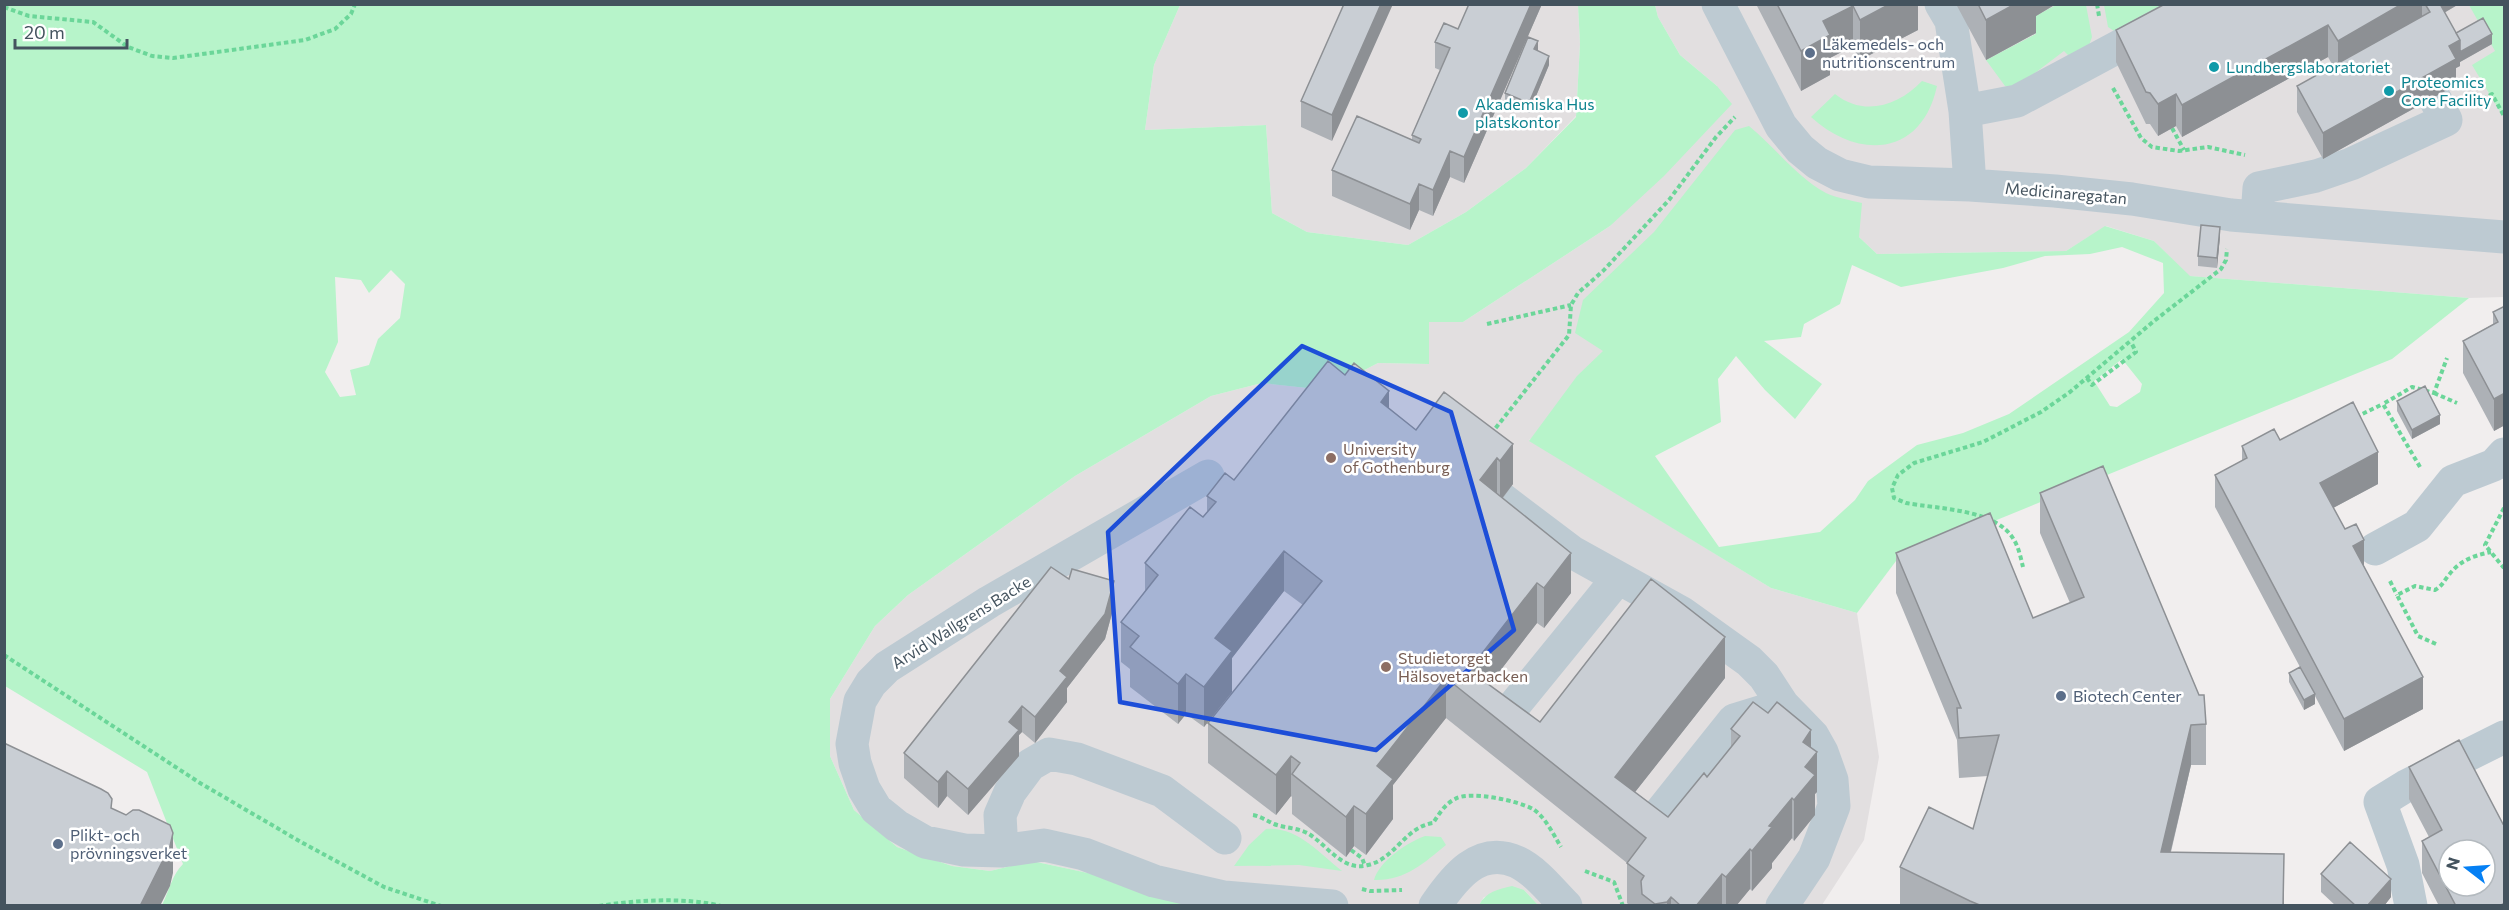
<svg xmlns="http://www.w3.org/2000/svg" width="2509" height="910" font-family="Commissioner,sans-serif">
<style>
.education{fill:#e2dfe0}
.green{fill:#b7f4ca;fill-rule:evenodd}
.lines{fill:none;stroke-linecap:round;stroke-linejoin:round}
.path{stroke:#6bd699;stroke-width:4;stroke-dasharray:4.5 3;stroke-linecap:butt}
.minor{stroke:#bdcad2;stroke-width:33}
.wall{fill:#adb1b6}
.shaded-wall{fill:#8d9094}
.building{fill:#c9ced4;stroke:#8d9094;stroke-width:1.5;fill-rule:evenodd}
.marked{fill:#1d4ed8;fill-opacity:0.2;stroke:#1d4ed8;stroke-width:4.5;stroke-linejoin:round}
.service-dot{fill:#5c6f8a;stroke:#fff;stroke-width:2}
.culture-dot{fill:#0f9aa8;stroke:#fff;stroke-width:2}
.education-dot{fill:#8d6e63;stroke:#fff;stroke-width:2}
.labels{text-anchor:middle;stroke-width:5;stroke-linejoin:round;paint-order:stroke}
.service-label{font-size:16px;fill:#4e5e75;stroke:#fff;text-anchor:start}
.culture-label{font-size:16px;fill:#0d838f;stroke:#fff;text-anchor:start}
.street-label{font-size:16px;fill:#44535e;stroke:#fff}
.education-label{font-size:16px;fill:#785e54;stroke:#fff;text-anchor:start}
</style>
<rect width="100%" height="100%" fill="#f1eeee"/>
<path class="education" d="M1180,5H1578L1580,44L1576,116L1526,168L1466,212L1408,245L1307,232L1272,213L1266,125L1145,130L1154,65Z
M1655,5H2504V297L2469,298L2189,276L2154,241L2106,226L2066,251L1877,254L1859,237L1529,440L1771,588L1857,613L1879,757L1864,840L1822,905H1538L1524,890L1484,897L1479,905L1237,906L1033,861L990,871L952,866L897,847L854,810L830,756V699L875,626L908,595L1075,476L1211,396L1262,383L1326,390L1378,363L1429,364V321L1463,322L1610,226L1717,86L1680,55L1658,17Z"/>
<path class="green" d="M4,5H1180L1154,65L1145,130L1266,125L1272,213L1307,232L1408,245L1466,212L1526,168L1576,117L1580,44L1578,5H1655L1658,17L1680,55L1717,86L1732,104L1664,176L1610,226L1463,322H1429V364L1378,363L1326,390L1262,383L1211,396L1075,476L908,595L875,626L830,699V756L854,810L897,847L952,866L990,871L1032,861L1237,905H162C169,891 172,875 183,864L147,772L5,686ZM391,270L405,284L400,318L378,339L369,365L350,370L356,395L340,397L325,372L338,342L335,277L361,280L369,293Z
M2056,5H2086L2092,37L2088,48L2070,57L2064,51L2015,88L2005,86L1986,60L2036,34L2028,20Z
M2104,5H2167L2120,35L2108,27Z
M2469,5H2504V118L2472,65L2495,51Z
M1922,81L1937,86C1922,156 1859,161 1811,117L1835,94C1864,117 1898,106 1922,81Z
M1749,126C1774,146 1797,178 1826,193C1836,198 1850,200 1862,203L1859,237L1877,254L2066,251L2105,226L2154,241L2190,276L2469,298L2392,359L1896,561L1857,613L1771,588L1529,441L1577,376L1603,351L1575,333L1583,300L1654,232L1735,130ZM2122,247L2163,263L2164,293L2129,332L2009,414L1963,433L1917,445L1868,481L1855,500L1820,532L1719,547L1655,456L1721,422L1718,379L1736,356L1765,390L1795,419L1822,384L1764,341L1801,337L1804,324L1840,304L1852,265L1901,287L2003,268L2045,256L2090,254ZM2122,359L2142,384L2140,392L2117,407L2110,406L2094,381Z
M1266,829C1297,826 1320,854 1342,871L1299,865L1234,866L1249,845Z
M1425,836L1441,837L1446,845C1424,863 1405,881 1374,880C1379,861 1408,842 1425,836Z
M1512,886L1524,890L1538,905H1479C1486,892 1498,889 1512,886Z"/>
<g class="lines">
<path class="path" d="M2097,4L2099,16
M4,7L29,16L93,22L128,47L152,56L173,58L305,40L335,29L351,14L355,4
M2113,88L2141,138L2152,147L2179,151L2208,147L2245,155
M2476,103L2492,94L2504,116
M2172,128L2184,150
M1487,324L1571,305
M2087,378L2092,385L2136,352L2131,342
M2434,393L2457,403
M2356,417L2383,404
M1491,434L1569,335L1571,305L1578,293L1603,271L1669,200L1716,137L1735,117
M2420,467L2383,404L2412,387L2434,393L2447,358
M2504,508L2485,545L2504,568
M2023,567C2021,559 2019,548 2014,540C1997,509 1938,509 1906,503L1894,498L1892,488L1898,475L1914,463L1983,442L2041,412L2070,392L2154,321L2221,269L2226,260L2227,249
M2390,581L2397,595
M2436,644L2418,636L2397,595L2415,586L2435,590C2442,586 2444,581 2448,576C2460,560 2473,556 2491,552
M4,655L200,783L301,842L384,887L441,906
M1253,815C1260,816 1267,821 1274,824C1285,828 1299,828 1309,834C1328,846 1343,872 1368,865C1395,859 1405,827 1433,823C1439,814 1445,804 1455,799C1470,790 1518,801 1533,809C1546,818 1553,834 1561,847
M1351,850L1362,858L1365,866
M1585,871L1614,882L1623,906
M1362,889L1370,891L1402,890
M599,906C635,900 686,897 721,906"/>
<path class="minor" d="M1718,4L1781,126L1800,149L1817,163L1840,175L1869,182L1970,185L2055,191L2132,199L2231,215L2504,237
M1941,4L1951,21L1965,111L1970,185
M1965,111L2017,101L2198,4
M2257,217L2259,188L2316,176L2351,164L2446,120L2434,97
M1208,476L989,602L887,667L871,683L860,701L852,744L855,763L864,789L876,809L897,826L925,842L964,850L1002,851L1044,845L1084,854L1154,881L1224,897L1332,906
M1502,499L1572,552L1682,613L1749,661L1764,676L1783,705L1813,736L1822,752L1832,780L1834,806L1814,858L1782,906
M2375,549L2417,526L2453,481L2494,465L2504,454
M1504,718L1618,578
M1655,819L1734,720L1783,705
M1002,851L1000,815L1010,792L1030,765L1049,754L1077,759L1162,791L1225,838
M1435,906C1454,878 1479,845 1517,862C1536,871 1552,892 1566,906
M2411,906L2403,865L2380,802L2406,786L2504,737"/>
</g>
<path class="wall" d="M1344,4L1332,141L1301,127V101Z
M1469,4H1542L1464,183L1450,177L1433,216L1419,210L1410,230L1332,196V170L1412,140V135L1440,70L1435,68V42L1458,29Z
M1756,4H1918V30L1860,60L1853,46L1830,58V75L1801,91Z
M1956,4H2056L2036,16V33L1986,60Z
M2165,4H2459L2444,13L2456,33L2492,44L2460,62V66L2456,68V85L2323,159L2297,112V86L2333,66L2328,57L2182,137L2176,126L2158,136L2150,124H2146L2116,62V30Z
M1538,51L1549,65L1529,113L1505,102V93Z
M2220,236L2217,268L2198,266V256Z
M2505,306V425L2494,431L2463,373V341L2493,324V312Z
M2397,401L2440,424L2412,439L2397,411Z
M1389,408L1416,430L1513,444V484L1503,498L1571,593L1544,628L1537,623L1489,685L1540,722L1725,678L1635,792L1668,817L1707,777L1731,747V729L1811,748L1817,792L1815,794V815L1794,841L1792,838L1772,863V868L1752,891L1750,889L1736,906H1630L1627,903V863L1446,718L1393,785V819L1366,855L1354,846L1346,857L1292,814V797L1291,796L1276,815L1208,763V723L1303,605L1284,591L1232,658V692L1204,727L1186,714L1178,724L1130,687V669L1121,662V622L1145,592V563L1203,517L1207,512V496L1234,480Z
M2280,440L2378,484L2333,508L2364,566L2423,709L2344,751L2315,696V704L2304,710L2289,682V673L2300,667L2215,507V475L2242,461V446Z
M2040,493L2206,724V765H2191L2171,852L2284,854V906H1900V867L1973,829L1988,776L1959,778L1957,740L1896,593V553L2033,618L2070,603L2040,533Z
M1069,579L1114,606L1105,639L1067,688V702L1035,743L1022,732L1019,735V756L968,815L947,796L938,808L904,778V753Z
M2409,767L2505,906H2439L2422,873V841L2429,837L2409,799Z
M2321,874L2391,897L2384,906H2336L2321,892Z"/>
<path class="shaded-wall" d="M1381,4H1393L1332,141V115Z
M1531,4H1542L1464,183V157Z
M1890,4H1918V30L1860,60V20Z
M2015,4H2056L2036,16V33L1986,60V20Z
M2402,4H2422V25L2338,73V41Z
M2425,4H2459L2430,21V12Z
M1853,6V46L1830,58V75L1801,91V51L1823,21Z
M2328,25V57L2182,137V105Z
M2492,34V44L2460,62V66L2456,68V85L2323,159V133L2449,46L2460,40Z
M1538,41V51L1534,49Z
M1549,56V65L1529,113V103Z
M2176,94V126L2158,136V104Z
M1450,151V177L1433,216V190Z
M1419,184V210L1410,230V204Z
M2220,227V236L2217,268V258Z
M1389,391V431L1381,402Z
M2505,393V425L2494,431V399Z
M2440,415V424L2412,439V430Z
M1513,444V484L1500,501V461Z
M2378,452V484L2320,515V483Z
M1497,458V499L1480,480Z
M2364,540V572L2353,546Z
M1284,551V591L1232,658V692L1204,727V687L1215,638Z
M1571,553V593L1544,628V588Z
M1114,581V606L1105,639L1067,688V702L1035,743V717L1060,671Z
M1537,583V623L1476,702L1469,670Z
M1725,637V678L1617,815L1615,777Z
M1186,674V714L1178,724V684Z
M2423,677V709L2344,751V719Z
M1446,678V718L1393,785V819L1366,855V814L1377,766Z
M2315,694V704L2304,710V700Z
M1022,706V732L1019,735V756L968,815V789L1009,722Z
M2191,725V765L2161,892V852Z
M1811,730V759L1817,752V792L1815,794V815L1794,841V800L1803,742Z
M1291,756V796L1276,815V775Z
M947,771V796L938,808V782Z
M1792,798V838L1772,863V868L1752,891V851L1769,826Z
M1354,806V846L1346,857V817Z
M173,833V873L170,886L160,906H140Z
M1750,849V889L1736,906H1726V877Z
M2284,854V906H2283Z
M1722,874V906H1696Z
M2391,879V897L2384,906H2367Z
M1671,897V906H1667V902Z"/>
<path class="building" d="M1344,4H1381L1332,115L1301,101Z
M1469,4H1531L1464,157L1450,151L1433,190L1419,184L1410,204L1332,170L1357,116L1419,143L1421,139L1412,135L1450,48L1435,42L1444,23L1458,29Z
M1777,4H1890L1860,20L1853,6L1823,21L1830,35L1801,51Z
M1978,4H2015L1986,20Z
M2165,4H2402L2338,41L2328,25L2182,105L2176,94L2158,104L2150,93L2146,92L2116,30Z
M2425,4H2440L2460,40L2449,46L2456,59L2323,133L2297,86L2430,12Z
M2483,18L2492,34L2460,52V40L2456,33Z
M1528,37L1538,41L1534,49L1549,56L1529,103L1505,93Z
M2201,225L2220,227L2217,258L2198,256Z
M2505,306V393L2494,399L2463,341L2498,322L2493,312Z
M1328,361L1345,375L1354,363L1389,391L1381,402L1416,430L1444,392L1513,444L1500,461L1497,458L1480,480L1571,553L1544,588L1537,583L1469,670L1540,722L1651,579L1725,637L1615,777L1668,817L1704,773L1707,777L1740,736L1731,729L1753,702L1768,713L1777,702L1811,730L1803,742L1817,752L1805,767L1815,775L1794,800L1792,798L1769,826L1772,827L1752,851L1750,849L1726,877L1722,874L1696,906H1681L1671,897L1667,902L1655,904L1642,894L1641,881L1644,876L1627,863L1646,838L1446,678L1377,766L1393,779L1366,814L1354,806L1346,817L1292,774L1300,763L1291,756L1276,775L1208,723L1322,581L1284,551L1215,638L1232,651L1204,687L1186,674L1178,684L1130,647L1139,636L1121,622L1158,575L1145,563L1190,507L1203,517L1216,502L1207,496L1225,473L1234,480Z
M2425,386L2440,415L2412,430L2397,401Z
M2353,402L2378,452L2320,483L2345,529L2356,524L2364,540L2353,546L2423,677L2344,719L2215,475L2247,458L2242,446L2274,429L2280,440Z
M2103,466L2199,695H2204L2206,724L2191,725L2161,852L2284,854L2283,906H1982L1970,901L1900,867L1929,807L1973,829L1999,735L1959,738L1957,708H1961L1896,553L1990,513L2033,618L2084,597L2040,493Z
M1051,567L1069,579L1072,569L1114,581L1105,614L1060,671L1067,677L1035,717L1022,706L1009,722L1019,730L968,789L947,771L938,782L904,753Z
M2300,667L2315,694L2304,700L2289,673Z
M2459,740L2503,824L2505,823V903L2499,906H2456L2422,841L2442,830L2409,767ZM2449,850H2485V886H2449Z
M4,743L101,789L108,793L112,799L111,808L126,815L133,810H139L170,825L173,833L170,846L140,906H4Z
M2350,842L2391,879L2367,906H2356L2321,874Z"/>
<path class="marked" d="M1302,346L1451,412L1514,630L1376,750L1120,702L1108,532Z"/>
<g class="service-dot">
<circle cx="1810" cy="53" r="6"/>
<circle cx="2061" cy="696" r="6"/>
<circle cx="58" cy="844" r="6"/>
</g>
<g class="culture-dot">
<circle cx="2214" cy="67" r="6"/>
<circle cx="2389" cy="91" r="6"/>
<circle cx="1463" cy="113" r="6"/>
</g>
<g class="education-dot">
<circle cx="1331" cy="458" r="6"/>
<circle cx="1386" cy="667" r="6"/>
</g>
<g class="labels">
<g class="service-label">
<text x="1822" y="50">Läkemedels- och<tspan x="1822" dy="18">nutritionscentrum</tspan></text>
<text x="2073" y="702">Biotech Center</text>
<text x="70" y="841">Plikt- och<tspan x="70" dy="18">prövningsverket</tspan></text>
</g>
<g class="culture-label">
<text x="2226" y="73">Lundbergslaboratoriet</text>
<text x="2401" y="88">Proteomics<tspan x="2401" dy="18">Core Facility</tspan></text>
<text x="1475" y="110">Akademiska Hus<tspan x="1475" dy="18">platskontor</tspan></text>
</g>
<g class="street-label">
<text transform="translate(2066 193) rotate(5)" y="6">Medicinaregatan</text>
<text transform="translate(961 622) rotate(-32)" y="6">Arvid Wallgrens Backe</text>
</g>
<g class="education-label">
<text x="1343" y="455">University<tspan x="1343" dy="18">of Gothenburg</tspan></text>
<text x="1398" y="664">Studietorget<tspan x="1398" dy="18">Hälsovetarbacken</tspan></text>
</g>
</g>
<rect width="2509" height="910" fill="none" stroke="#44535e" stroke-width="12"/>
<g transform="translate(2467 868) rotate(287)"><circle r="28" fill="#ffffff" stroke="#b4babf" stroke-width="1.5"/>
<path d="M0-4.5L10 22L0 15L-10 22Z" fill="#0580f4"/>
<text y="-9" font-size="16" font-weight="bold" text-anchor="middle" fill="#44535e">N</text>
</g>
<path d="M15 39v9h112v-9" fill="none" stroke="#44535e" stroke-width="3"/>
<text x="24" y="39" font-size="18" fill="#44535e" stroke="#ffffff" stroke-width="4.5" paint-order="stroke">20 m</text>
</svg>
